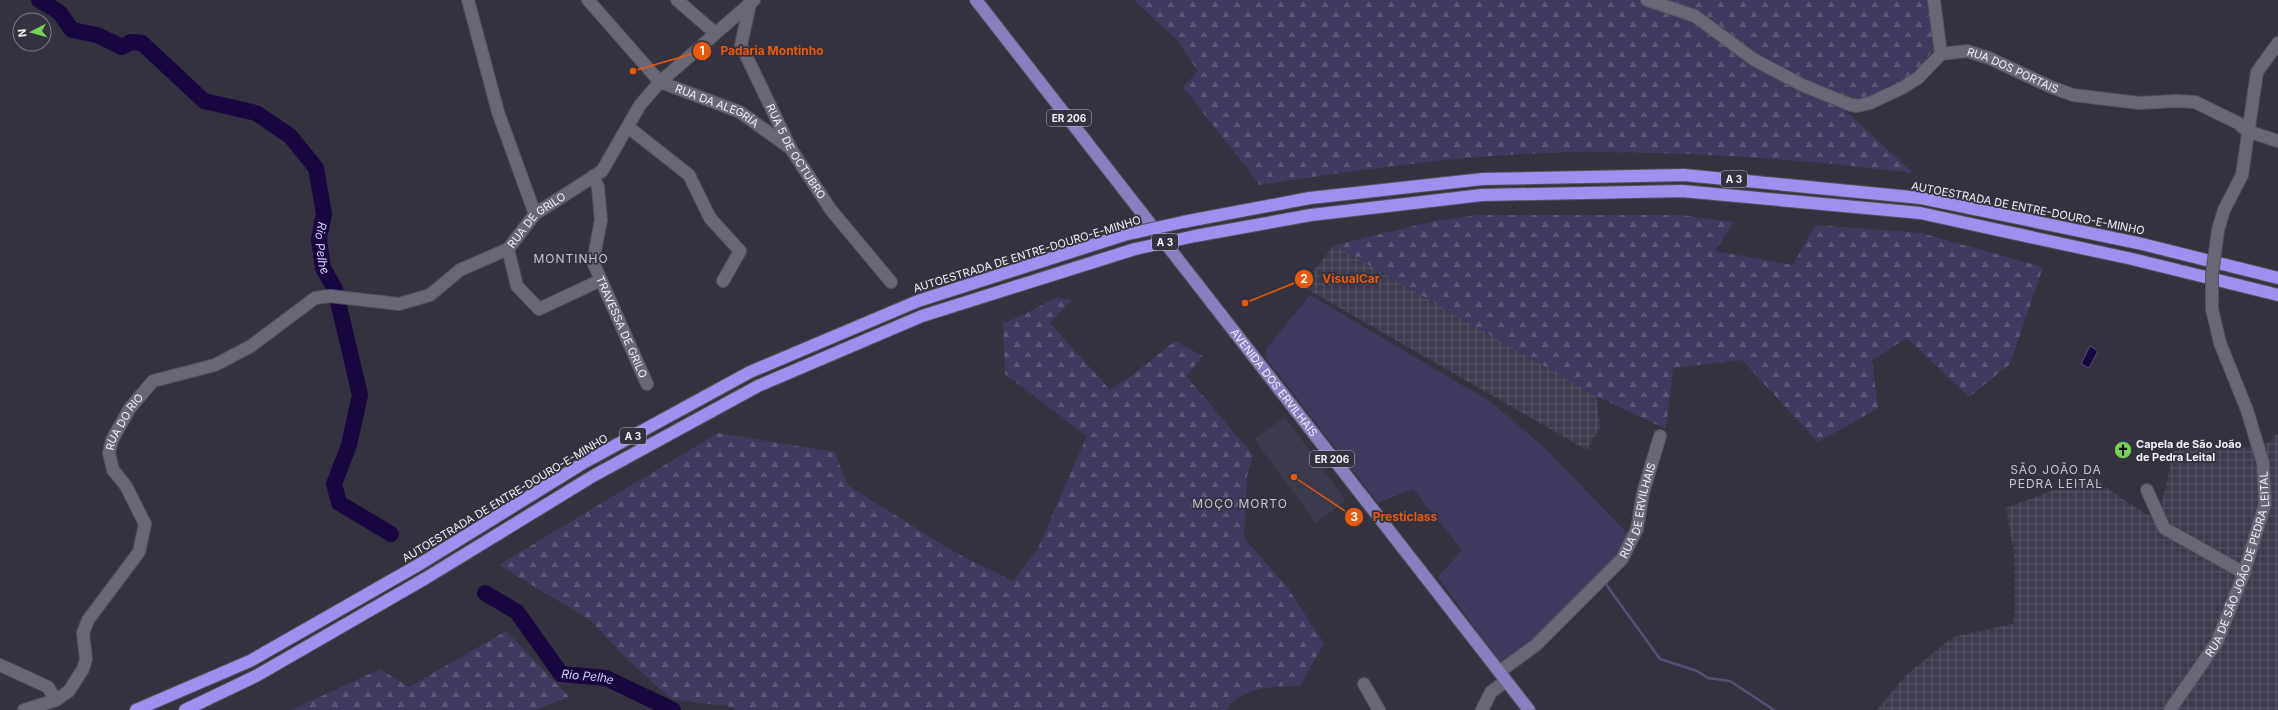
<svg xmlns="http://www.w3.org/2000/svg" width="2278" height="710" font-family="Inter,sans-serif">
<style>
.built{fill:#3c3a4d}
.industrial{fill:url(#industrial-grid)}
.grass{fill:#3e3a5d}
.forest{fill:url(#forest-firs)}
.water{fill:#18073f;stroke:#594d76}
.lines{fill:none;stroke-linecap:round;stroke-linejoin:round}
.stream{stroke:#594d76;stroke-width:2.5}
.river{stroke:#18073f;stroke-width:16}
.minor-casing{stroke:#52525c;stroke-width:14}
.major-casing{stroke:#52525c;stroke-width:14}
.highway-casing{stroke:#52525c;stroke-width:14}
.minor{stroke:#686775;stroke-width:12}
.major{stroke:#8880be;stroke-width:12}
.highway{stroke:#9d90ee;stroke-width:12}
.minor-bridge-casing{stroke:#52525c;stroke-width:14;stroke-linecap:butt}
.highway-bridge-casing{stroke:#52525c;stroke-width:14;stroke-linecap:butt}
.minor-bridge{stroke:#686775;stroke-width:12}
.highway-bridge{stroke:#9d90ee;stroke-width:12}
.labels{text-anchor:middle;stroke-width:3.5;stroke-linejoin:round;paint-order:stroke}
.shield{fill:#33323e;stroke:#b7b7c0;stroke-width:1}
.shield-label{font-size:10px;font-weight:bold;fill:#f0f0f8}
.street-label{font-size:11px;fill:#f0f0f8;stroke:#33323e}
.poi-label{font-size:11px;font-weight:bold;fill:#f0f0f8;stroke:#33323e;text-anchor:start}
.water-label{font-size:12px;font-style:italic;fill:#d1cef3;stroke:#33323e}
.neighbourhood-label{font-size:12px;letter-spacing:1px;fill:#c6c5d5;stroke:#33323e}
.leader{fill:none;stroke:#e8590c;stroke-width:1.5}
.callout-dot{fill:#e8590c;stroke:#33323e;stroke-width:1.5}
.mark-label{font-size:12px;text-anchor:middle;font-weight:bold;fill:#fff}
.callout-label{font-size:12px;text-anchor:middle;font-weight:bold;fill:#e8590c;stroke:#33323e;stroke-width:3.5;stroke-linejoin:round;paint-order:stroke}
</style>
<defs>
<pattern id="industrial-grid" width="8" height="8" patternUnits="userSpaceOnUse"><rect width="8" height="8" fill="#3c3a4d"/><path d="M0 4h8M4 0v8" fill="none" stroke="#585767"/></pattern>
<pattern id="forest-firs" width="22" height="20" patternUnits="userSpaceOnUse"><rect width="22" height="20" fill="#3e3a5d"/><path d="M5 1l3.5 6h-7zM16 11l3.5 6h-7z" fill="#5a5775"/></pattern>
</defs>
<rect width="100%" height="100%" fill="#33323e"/>
<path class="built" d="M1285,417L1346,500L1316,523L1254,439Z"/>
<path class="industrial" d="M1334,245L1596,396L1600,427L1587,450L1302,286Z
M2278,433V710H1877L1906,675L1953,637L2013,624L2015,607L2014,553L2006,508L2091,476L2125,501L2158,521L2176,439L2242,448L2267,444Z"/>
<path class="grass" d="M1310,295L1491,402L1546,449L1630,536L1621,556L1529,644L1501,664L1438,577L1462,550L1413,489L1378,503L1267,360L1266,349Z"/>
<path class="forest" d="M1134,0H1931L1937,45L1911,79L1863,100L1840,106L1913,173C1808,160 1701,152 1594,152C1483,152 1371,168 1260,185L1183,87L1198,71L1177,40Z
M1478,215H1680L1734,222L1715,251L1793,265L1815,225L1921,233L2043,267L2010,364L1969,397L1907,338L1872,360L1878,408L1818,442L1742,360L1673,368L1666,429L1596,396L1334,245L1435,221Z
M1057,297L1072,300L1050,323L1110,390L1131,376L1175,341L1203,356L1186,376L1253,455L1247,476L1244,538L1287,587L1324,643L1300,686C1274,686 1242,686 1226,710H735L732,707L671,699L628,660L590,620L499,565L718,433L835,452L847,485L954,552L1013,581L1037,550L1087,436L1005,374L1003,323L1017,318Z
M506,631L569,697L534,710H291L380,669L409,687Z"/>
<path class="water" d="M2090,346L2098,351L2089,368L2081,364Z"/>
<g class="lines">
<path class="stream" d="M1605,583L1660,659L1697,671L1708,678L1730,681L1774,710"/>
<g class="river">
<path id="s1" d="M39,0L59,12L72,30L97,35L122,47L131,42L142,43L204,101L256,113L290,136L316,168L324,214L319,239L323,268L335,289L360,395L349,445L334,484L339,503L391,534"/>
<path id="s2" d="M485,593L517,612L561,674L606,678L673,710"/>
</g>
<defs>
<g id="minor">
<path d="M468,0L498,112L535,214"/>
<path id="s3" d="M588,0L660,82L740,112L790,148"/>
<path d="M677,0L715,33"/>
<path id="s4" d="M1647,0L1695,16L1753,59L1802,85L1851,105L1857,106L1870,103L1902,88L1918,78L1941,54L1967,51L1989,58L2051,87L2073,95L2139,103L2176,101L2195,102L2238,123L2247,131L2278,141"/>
<path d="M1934,0L1941,54"/>
<path id="s5" d="M750,4L741,45L791,149L831,210L891,282"/>
<path d="M628,127L689,175L710,218L740,251L723,281"/>
<path id="s6" d="M593,176L598,187L601,220L593,262L647,384"/>
<path d="M2218,230L2224,210L2242,175L2257,72L2278,43"/>
<path d="M508,249L517,286L539,309L601,280"/>
<path d="M2147,490L2164,528L2244,573"/>
<path d="M0,665L48,687L56,700"/>
<path id="s7" d="M1499,672L1536,645L1622,559L1637,529L1643,493L1660,436"/>
<path d="M1364,684L1379,710"/>
<path id="s8" d="M24,710L56,700L69,691L83,669L86,659L83,633L88,620L139,552L145,524L126,486L113,470L109,453L112,440L130,408L153,381L215,365L251,346L315,298L330,296L399,304L430,295L460,270L508,249L535,214L602,171L640,105L660,82L754,0"/>
<path d="M1482,710L1491,692L1506,681"/>
<path id="s9" d="M2170,710L2217,642L2244,573L2265,504L2263,463L2247,410L2220,343L2212,309"/>
</g>
<g id="major">
<path id="s10" d="M976,0L1529,710"/>
</g>
<path id="highway" d="M1183,222L1310,198L1483,179L1684,175L1921,198L2138,243L2278,278
M1195,236L1311,215L1482,195L1682,191L1920,213L2132,259L2278,295
M136,710L250,661L420,564L585,462L750,372L918,301L1124,235
M185,710L256,676L426,578L593,476L758,386L922,316L1135,249"/>
</defs>
<use href="#minor" class="minor-casing"/>
<use href="#major" class="major-casing"/>
<use href="#highway" class="highway-casing"/>
<use href="#minor" class="minor"/>
<use href="#major" class="major"/>
<use href="#highway" class="highway"/>
<defs>
<path id="minor-bridge" d="M2212,309V275L2218,230"/>
<path id="highway-bridge" d="M1124,235L1183,222
M1135,249L1195,236"/>
</defs>
<use href="#minor-bridge" class="minor-bridge-casing"/>
<use href="#highway-bridge" class="highway-bridge-casing"/>
<use href="#minor-bridge" class="minor-bridge"/>
<use href="#highway-bridge" class="highway-bridge"/>
</g>
<defs>
<symbol id="church-disc" viewBox="-11 -11 22 22"><circle r="9.5" fill="#77d25a" stroke="#33323e"/><path d="M-1.2-6h2.4v3.5h3.3v2.4h-3.3V6h-2.4V-.1h-3.3v-2.4h3.3Z" fill="#111"/></symbol>
</defs>
<g fill-rule="evenodd">
<use href="#church-disc" x="2113" y="440" width="20" height="20"/>
</g>
<g class="labels">
<g class="shield">
<rect x="1047" y="110" width="44" height="16" rx="3"/>
<rect x="1721" y="171" width="26" height="16" rx="3"/>
<rect x="1152" y="234" width="26" height="16" rx="3"/>
<rect x="620" y="428" width="26" height="16" rx="3"/>
<rect x="1310" y="451" width="44" height="16" rx="3"/>
</g>
<g class="shield-label">
<text x="1069" y="122">ER 206</text>
<text x="1734" y="183">A 3</text>
<text x="1165" y="246">A 3</text>
<text x="633" y="440">A 3</text>
<text x="1332" y="463">ER 206</text>
</g>
<g class="street-label">
<text dy="4" stroke="none"><textPath href="#s4" startOffset="414">RUA DOS PORTAIS</textPath></text>
<text dy="4" stroke="none"><textPath href="#s3" startOffset="171">RUA DA ALEGRÍA</textPath></text>
<text dy="4" stroke="none"><textPath href="#s5" startOffset="162">RUA 5 DE OCTUBRO</textPath></text>
<text transform="translate(2028 208) rotate(11)" y="4">AUTOESTRADA DE ENTRE-DOURO-E-MINHO</text>
<text dy="4" stroke="none"><textPath href="#s8" startOffset="840">RUA DE GRILO</textPath></text>
<text transform="translate(1027 254) rotate(-17)" y="4">AUTOESTRADA DE ENTRE-DOURO-E-MINHO</text>
<text dy="4" stroke="none"><textPath href="#s6" startOffset="159">TRAVESSA DE GRILO</textPath></text>
<text dy="4" stroke="none"><textPath href="#s10" startOffset="485">AVENIDA DOS ERVILHAIS</textPath></text>
<text dy="4" stroke="none"><textPath href="#s8" startOffset="355">RUA DO RIO</textPath></text>
<text transform="translate(505 498) rotate(-31)" y="4">AUTOESTRADA DE ENTRE-DOURO-E-MINHO</text>
<text dy="4" stroke="none"><textPath href="#s7" startOffset="219">RUA DE ERVILHAIS</textPath></text>
<text dy="4" stroke="none"><textPath href="#s9" startOffset="164">RUA DE SÃO JOÃO DE PEDRA LEITAL</textPath></text>
</g>
<g class="poi-label">
<text x="2136" y="448">Capela de São João<tspan x="2136" dy="13">de Pedra Leital</tspan></text>
</g>
<g class="water-label">
<text dy="4" stroke="none"><textPath href="#s1" startOffset="422">Rio Pelhe</textPath></text>
<text dy="4" stroke="none"><textPath href="#s2" startOffset="140">Rio Pelhe</textPath></text>
</g>
<g class="neighbourhood-label">
<text x="571" y="263">MONTINHO</text>
<text x="2056" y="474">SÃO JOÃO DA<tspan x="2056" dy="14">PEDRA LEITAL</tspan></text>
<text x="1240" y="508">MOÇO MORTO</text>
</g>
</g>
<path class="leader" d="M633 71L702 51M1245 303L1304 279M1294 477L1354 517"/>
<g class="callout-dot">
<circle cx="633" cy="71" r="4"/>
<circle cx="1245" cy="303" r="4"/>
<circle cx="1294" cy="477" r="4"/>
<circle cx="702" cy="51" r="10"/>
<circle cx="1304" cy="279" r="10"/>
<circle cx="1354" cy="517" r="10"/>
</g>
<g class="mark-label">
<text x="702" y="55">1</text>
<text x="1304" y="283">2</text>
<text x="1354" y="521">3</text>
</g>
<g class="callout-label">
<text x="772" y="55">Padaria Montinho</text>
<text x="1351" y="283">VisualCar</text>
<text x="1405" y="521">Presticlass</text>
</g>
<g transform="translate(32 32) rotate(264)"><circle r="19" fill="#33323e" stroke="#7f7e88"/>
<path d="M0-3L7 15L0 10L-7 15Z" fill="#77d25a"/>
<text y="-6" font-size="11" font-weight="bold" text-anchor="middle" fill="#f0f0f8">N</text>
</g>
</svg>
